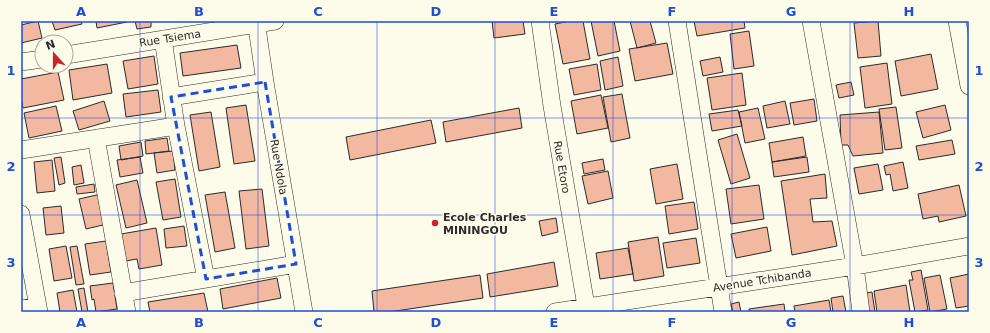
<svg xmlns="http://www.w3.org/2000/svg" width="990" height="333" font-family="'DejaVu Sans',sans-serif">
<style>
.building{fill:#f2b8a0;stroke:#2b2b2b}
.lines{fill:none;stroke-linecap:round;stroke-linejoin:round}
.minor-casing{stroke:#2b2b2b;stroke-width:18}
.minor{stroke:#fdfbea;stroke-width:17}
.marked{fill:none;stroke:#1d4ed8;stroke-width:3;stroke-dasharray:8 5;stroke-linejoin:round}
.grid{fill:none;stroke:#1d4ed8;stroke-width:1;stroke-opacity:0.55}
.poi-dot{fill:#c62828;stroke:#fdfbea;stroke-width:1.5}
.labels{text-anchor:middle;stroke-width:3;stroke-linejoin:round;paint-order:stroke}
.street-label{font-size:11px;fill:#2b2b2b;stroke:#fdfbea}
.poi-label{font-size:11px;font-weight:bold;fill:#2b2b2b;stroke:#fdfbea;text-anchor:start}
.neatline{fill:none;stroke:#1d4ed8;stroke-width:1.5}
.grid-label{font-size:13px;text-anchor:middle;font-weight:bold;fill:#1d4ed8}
</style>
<rect width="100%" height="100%" fill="#fdfbea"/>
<path class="building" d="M38,21L42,38L21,43V25Z
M52,21H81L82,24L55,30Z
M96,21H127V22L97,28Z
M135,21H151V27L137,29Z
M492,21H523L525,34L494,38Z
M570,21H583L590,59L563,64L555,24Z
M591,21H614L620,51L598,56Z
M630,21H650L656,43L637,48Z
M694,21H744L745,28L697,36Z
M878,21L881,56L858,58L854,23Z
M749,31L754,66L734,69L730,34Z
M667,43L673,74L635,81L629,49Z
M237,45L241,68L183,76L180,53Z
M931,54L938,89L901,96L895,61Z
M154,56L158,84L128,89L123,61Z
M618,57L623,86L605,90L600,61Z
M720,57L723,72L703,76L700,61Z
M887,63L892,104L865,108L860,67Z
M107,64L112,93L73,100L69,70Z
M597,64L601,90L574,95L569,69Z
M58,72L64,100L23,108L21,97V79Z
M742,73L746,105L712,110L707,78Z
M851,82L854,95L839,98L836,85Z
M158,90L161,112L126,117L123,94Z
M622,94L630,138L611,142L603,97Z
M601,95L608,128L577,134L571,101Z
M814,99L817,121L794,125L790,103Z
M104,101L110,121L79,130L73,111Z
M785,101L790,124L767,128L763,106Z
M246,105L255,161L234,164L226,108Z
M945,105L951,130L923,138L916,112Z
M56,106L62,131L29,138L24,113Z
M896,107L902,148L885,150L879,109Z
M519,108L522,128L446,142L443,122Z
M758,108L765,139L745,143L739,112Z
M738,110L742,126L712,131L709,114Z
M211,112L220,167L199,171L190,115Z
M879,112L883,153L853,156L848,145H841L840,115Z
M431,120L436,143L350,160L346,137Z
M737,134L750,178L731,184L718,140Z
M803,137L806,156L772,162L769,143Z
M167,138L169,151L146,154L145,141Z
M952,140L955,154L919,160L916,146Z
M141,142L143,156L121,160L119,146Z
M173,151L175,170L157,173L154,153Z
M61,157L65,183L59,185L54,158Z
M140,157L143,173L120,177L117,160Z
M807,157L809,172L774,177L772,162Z
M603,159L605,170L584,174L582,163Z
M52,160L55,191L37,193L34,162Z
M903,162L908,188L893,191L890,174L886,175L884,166Z
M677,164L683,199L656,204L650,169Z
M878,164L883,190L859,194L854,168Z
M81,165L84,183L74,185L72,167Z
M608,171L613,198L588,204L582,176Z
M825,174L827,198L810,199L813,222L832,221L837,246L792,255L781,181Z
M175,179L181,217L163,220L156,182Z
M137,180L147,223L126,228L116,185Z
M94,184L95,192L77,194L76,187Z
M759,185L764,219L731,224L726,189Z
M959,185L966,216L939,222L938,216L923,219L918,194Z
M262,189L269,246L246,249L239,191Z
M225,192L235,248L215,252L205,195Z
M101,194L107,224L86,229L79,199Z
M694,202L698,229L669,234L665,206Z
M61,206L64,233L46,235L43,208Z
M556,218L558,232L542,236L539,221Z
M184,226L187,246L166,248L164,229Z
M767,227L771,251L736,258L731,234Z
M156,228L162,265L139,269L137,259L126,261L121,234Z
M658,237L664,276L634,281L628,242Z
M696,238L700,263L667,268L663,243Z
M106,241L111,272L90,275L85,244Z
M66,246L72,278L54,281L49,249Z
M77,246L84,284L76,285L70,247Z
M628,248L633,274L600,279L596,253Z
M554,262L558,286L490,297L487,274Z
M921,270L928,310L915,312L909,280H913L911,272Z
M969,274V306L956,308L950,278Z
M480,275L483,298L389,312H374L372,291Z
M940,275L947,309L930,312L924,278Z
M277,278L281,298L223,309L220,289Z
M113,283L117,309L96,312L94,299L92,300L90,286Z
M906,285L910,312H877L874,291Z
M84,288L88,312H82L78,289Z
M73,290L77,312H60L57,293Z
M872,292L875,312H869L866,293Z
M204,293L208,312H150L148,302Z
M843,296L846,312H833L831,298Z
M829,300L831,312H795L794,306Z
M739,302L741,312H733L731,304Z
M784,304L785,312H749V309Z"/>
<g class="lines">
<defs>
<path id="minor" d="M256,21L265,82L304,312
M540,21L552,106L587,312
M677,21L723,312
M811,21L855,266L861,312
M957,21L969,86
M163,39L176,126L206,279
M66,55L275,21
M21,62L42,59
M171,97L265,82
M96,138L127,312
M21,150L176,126
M21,214L39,312
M123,293L296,264
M21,309L38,306
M555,312L855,266L969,246"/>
</defs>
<use href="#minor" class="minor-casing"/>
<use href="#minor" class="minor"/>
</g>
<path class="marked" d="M265,82L296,264L206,279L171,97Z"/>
<path class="grid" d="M140,21V312M258,21V312M377,21V312M495,21V312M613,21V312M732,21V312M850,21V312M21,118H969M21,215H969"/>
<circle class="poi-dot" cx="435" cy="223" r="4"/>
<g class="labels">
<g class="street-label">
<text transform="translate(170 38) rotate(-9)" y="4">Rue Tsiema</text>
<text transform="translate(279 167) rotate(80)" y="4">Rue Ndola</text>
<text transform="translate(562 167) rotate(80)" y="4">Rue Etoro</text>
<text transform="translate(762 280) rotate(-9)" y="4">Avenue Tchibanda</text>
</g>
<g class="poi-label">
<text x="443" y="221">Ecole Charles<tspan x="443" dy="13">MININGOU</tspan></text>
</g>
</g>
<rect width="990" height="333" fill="none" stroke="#fdfbea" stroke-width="44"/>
<g transform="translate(54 54) rotate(339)"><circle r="19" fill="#fdfbea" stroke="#a9a89e"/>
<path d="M0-3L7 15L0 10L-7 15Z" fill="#c62828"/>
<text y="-6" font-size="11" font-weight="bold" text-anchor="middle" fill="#2b2b2b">N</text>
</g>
<rect x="22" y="22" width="946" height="289" class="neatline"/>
<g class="grid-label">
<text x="81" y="16">A</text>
<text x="199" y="16">B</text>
<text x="318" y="16">C</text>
<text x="436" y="16">D</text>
<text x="554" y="16">E</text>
<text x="672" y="16">F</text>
<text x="791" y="16">G</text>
<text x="909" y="16">H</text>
<text x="11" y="75">1</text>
<text x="979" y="75">1</text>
<text x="11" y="171">2</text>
<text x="979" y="171">2</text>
<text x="11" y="267">3</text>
<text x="979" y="267">3</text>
<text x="81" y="327">A</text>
<text x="199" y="327">B</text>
<text x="318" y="327">C</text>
<text x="436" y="327">D</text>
<text x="554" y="327">E</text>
<text x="672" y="327">F</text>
<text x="791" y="327">G</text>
<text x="909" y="327">H</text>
</g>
</svg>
